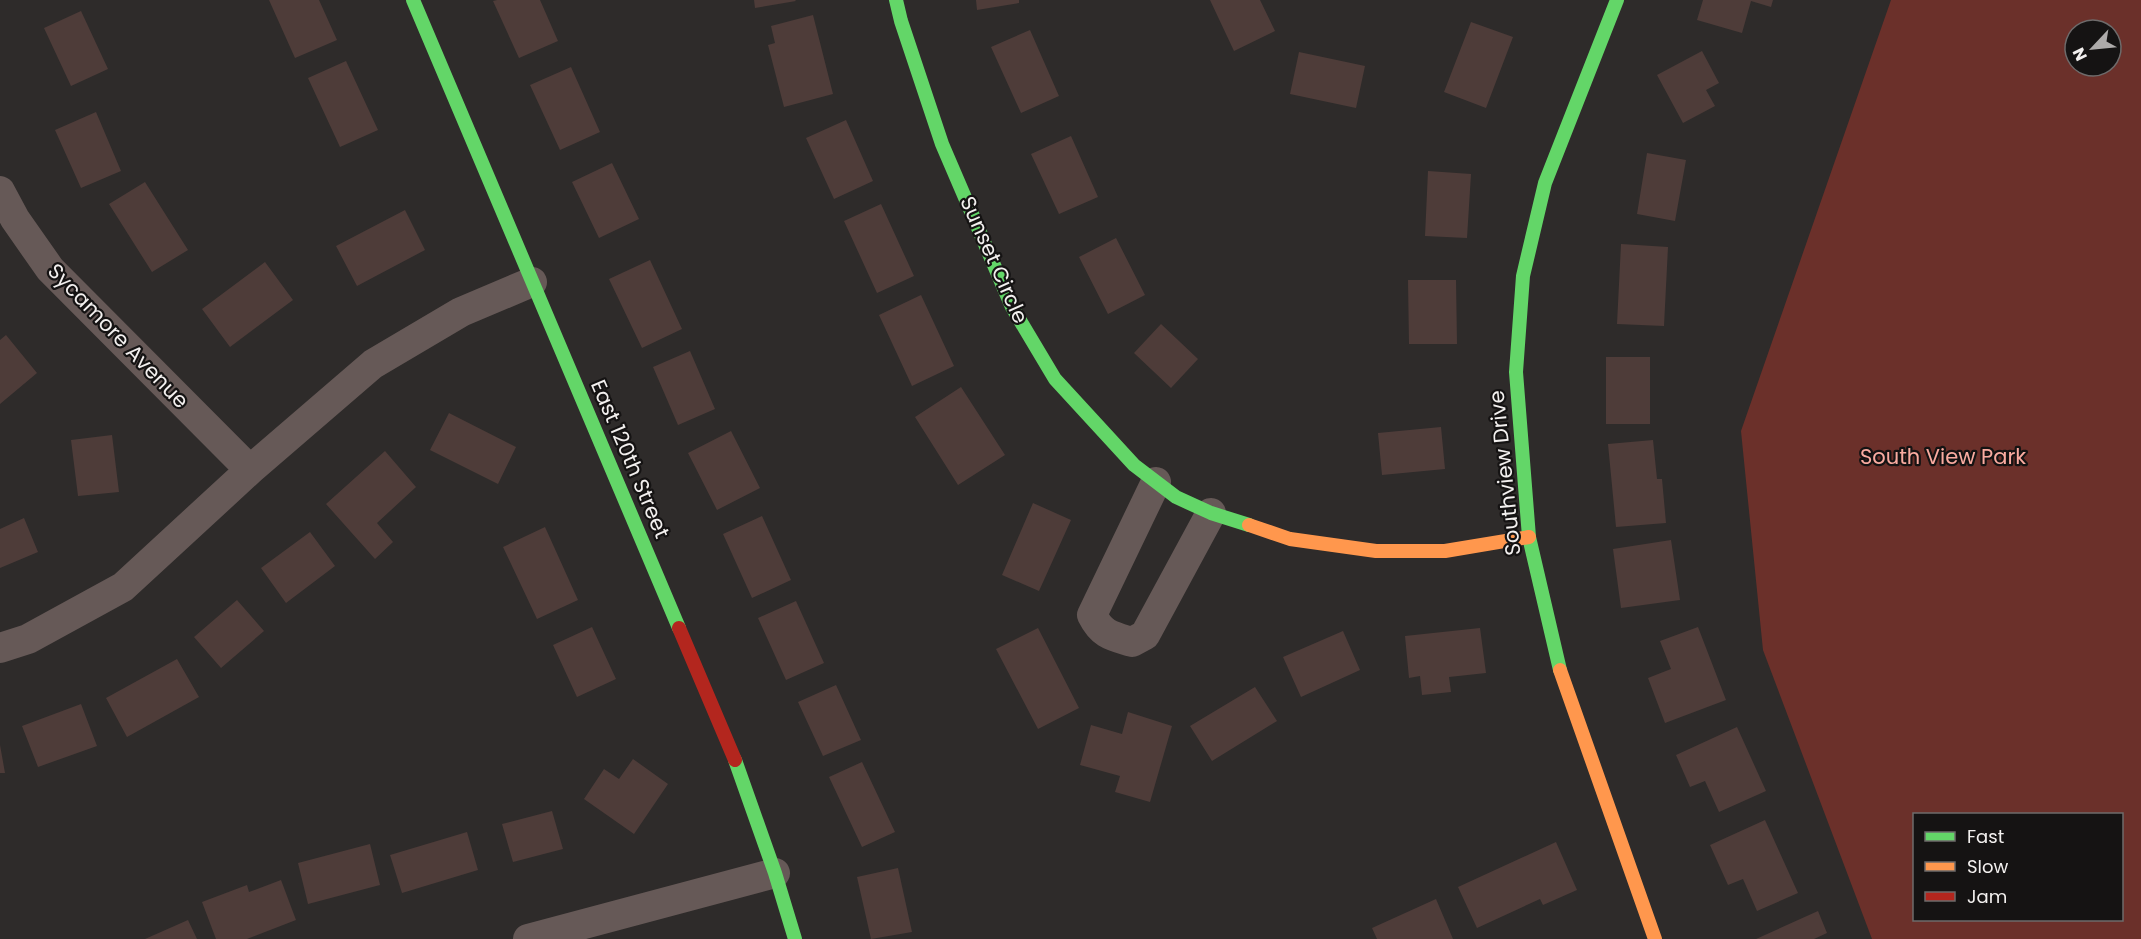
<svg xmlns="http://www.w3.org/2000/svg" width="2141" height="939" font-family="Poppins,sans-serif">
<style>
.green{fill:#6b302a;fill-rule:evenodd}
.building{fill:#4e3c39}
.lines{fill:none;stroke-linecap:round;stroke-linejoin:round}
.street{stroke:#665957;stroke-width:30}
.fast{stroke:#63d668;stroke-width:14}
.slow{stroke:#ff974d;stroke-width:14}
.jam{stroke:#b3261e;stroke-width:14}
.labels{text-anchor:middle;stroke-width:4.5;stroke-linejoin:round;paint-order:stroke}
.street-label{font-size:21px;fill:#f3f0ef;stroke:#151313}
.park-label{font-size:21px;fill:#faaba0;stroke:#151313}
</style>
<rect width="100%" height="100%" fill="#2e2b2a"/>
<path class="green" d="M1891,0H2141V939H1872L1763,650L1741,431ZM2075,30H2111V66H2075ZM1914,814H2122V920H1914Z"/>
<path class="building" d="M269,0H319L337,40L295,58Z
M497,0H540L558,41L519,58L493,1Z
M754,0H795L796,1L755,8Z
M976,0H1019V3L977,10Z
M1210,0H1260L1275,31L1234,51Z
M1703,0H1773L1771,7L1751,1L1742,33L1697,20Z
M81,11L108,69L71,86L44,28Z
M813,15L833,94L784,107L768,45L775,43L771,26Z
M1471,22L1513,37L1486,108L1444,92Z
M1030,30L1059,96L1021,113L991,47Z
M1702,51L1719,83L1706,90L1715,106L1683,123L1657,75Z
M1299,52L1365,66L1356,108L1290,94Z
M346,61L378,130L340,147L308,78Z
M571,67L600,132L560,150L530,85Z
M96,112L121,171L81,188L55,130Z
M846,120L873,181L834,199L806,138Z
M1071,136L1098,197L1059,214L1031,154Z
M1647,153L1686,160L1675,221L1637,214Z
M612,163L639,219L599,238L572,182Z
M1428,171L1471,174L1467,238L1425,236Z
M145,182L188,250L152,272L109,204Z
M881,204L914,276L877,293L844,221Z
M405,210L425,250L357,286L336,246Z
M1116,238L1145,295L1108,314L1079,257Z
M1621,244L1668,247L1664,326L1617,324Z
M650,260L682,329L642,348L609,279Z
M265,262L293,300L230,347L202,309Z
M1408,280H1456L1457,344H1409Z
M921,295L954,366L912,386L879,315Z
M1161,324L1198,359L1171,388L1134,353Z
M6,335L37,373L0,404V340Z
M690,351L715,409L678,425L653,367Z
M1606,357H1650V424H1606Z
M961,387L1005,455L958,485L915,417Z
M449,413L516,447L498,484L430,450Z
M1441,427L1445,469L1382,475L1378,433Z
M731,431L760,488L717,510L688,453Z
M112,435L119,492L78,496L71,440Z
M1653,440L1657,479H1662L1666,523L1616,527L1608,444Z
M385,451L416,487L377,523L393,542L375,559L326,504Z
M1033,503L1071,520L1039,591L1002,575Z
M762,516L791,580L752,598L723,534Z
M24,518L38,552L0,568V529Z
M545,527L578,600L537,619L503,547Z
M310,532L335,566L286,603L261,568Z
M1671,540L1680,600L1621,608L1613,549Z
M237,600L264,631L221,668L194,637Z
M796,601L824,663L786,680L758,618Z
M592,627L616,679L577,697L553,645Z
M1698,627L1726,700L1665,723L1648,678L1671,669L1660,641Z
M1038,628L1079,708L1038,729L996,649Z
M1480,628L1486,673L1449,677L1451,692L1422,695L1420,676L1409,678L1405,636Z
M1343,631L1360,670L1301,697L1283,657Z
M177,659L199,697L127,737L106,698Z
M836,685L861,740L823,756L798,702Z
M1255,687L1277,721L1212,761L1190,726Z
M81,704L97,746L38,767L22,726Z
M1128,712L1172,726L1150,802L1115,792L1120,776L1080,765L1091,725L1122,734Z
M1737,727L1766,791L1719,812L1705,781L1690,787L1676,755Z
M0,745L5,773H0Z
M633,759L668,784L634,834L584,799L604,769L619,779Z
M862,762L895,832L862,847L829,777Z
M552,811L563,849L513,862L502,824Z
M1765,820L1798,893L1757,911L1743,879L1728,885L1710,845Z
M467,832L478,870L402,893L390,855Z
M1556,842L1577,890L1543,905L1540,899L1477,928L1458,887Z
M370,844L380,885L308,904L298,863Z
M898,868L912,932L871,939L857,877Z
M281,880L296,920L247,939H216L202,902L247,885L249,892Z
M1436,899L1453,939H1377L1372,928Z
M1818,911L1827,933L1814,939H1756Z
M188,920L197,939H145Z"/>
<g class="lines">
<path class="street" d="M0,191L15,219L50,269L250,470
M1156,482L1092,615C1102,635 1112,636 1132,642L1145,635L1211,513
M0,648L28,639L123,587L250,470L373,364L461,312L532,282
M528,939L775,873"/>
<path class="fast" d="M413,0L679,628
M896,0L901,21L942,144L1012,307L1055,379L1134,465L1176,497L1211,513L1249,525
M1560,670L1529,537L1516,372L1523,276L1545,183L1617,0
M735,760L775,873L795,939"/>
<path class="slow" d="M1249,525L1290,539L1376,551H1445L1529,537
M1560,670L1655,939"/>
<path class="jam" d="M679,628L735,760"/>
</g>
<g class="labels">
<g class="street-label">
<text transform="translate(994 260) rotate(66)" y="7">Sunset Circle</text>
<text transform="translate(118 336) rotate(46)" y="7">Sycamore Avenue</text>
<text transform="translate(630 459) rotate(67)" y="7">East 120th Street</text>
<text transform="translate(1505 473) rotate(-96)" y="7">Southview Drive</text>
</g>
<g class="park-label">
<text x="1943" y="464">South View Park</text>
</g>
</g>
<rect x="1913" y="813" width="210" height="108" fill="#151313" stroke="#6e6b6b" stroke-width="1.5"/>
<rect x="1925" y="832" width="30" height="9" fill="#63d668" stroke="#6e6b6b" stroke-width="1.5"/>
<text x="1967" y="843" font-size="18" fill="#f3f0ef">Fast</text>
<rect x="1925" y="862" width="30" height="9" fill="#ff974d" stroke="#6e6b6b" stroke-width="1.5"/>
<text x="1967" y="873" font-size="18" fill="#f3f0ef">Slow</text>
<rect x="1925" y="892" width="30" height="9" fill="#b3261e" stroke="#6e6b6b" stroke-width="1.5"/>
<text x="1967" y="903" font-size="18" fill="#f3f0ef">Jam</text>
<g transform="translate(2093 48) rotate(244)"><circle r="28" fill="#151313" stroke="#6e6b6b" stroke-width="1.5"/>
<path d="M0-4.5L10 22L0 15L-10 22Z" fill="#aeabaa"/>
<text y="-9" font-size="16" font-weight="bold" text-anchor="middle" fill="#f3f0ef">N</text>
</g>
</svg>
